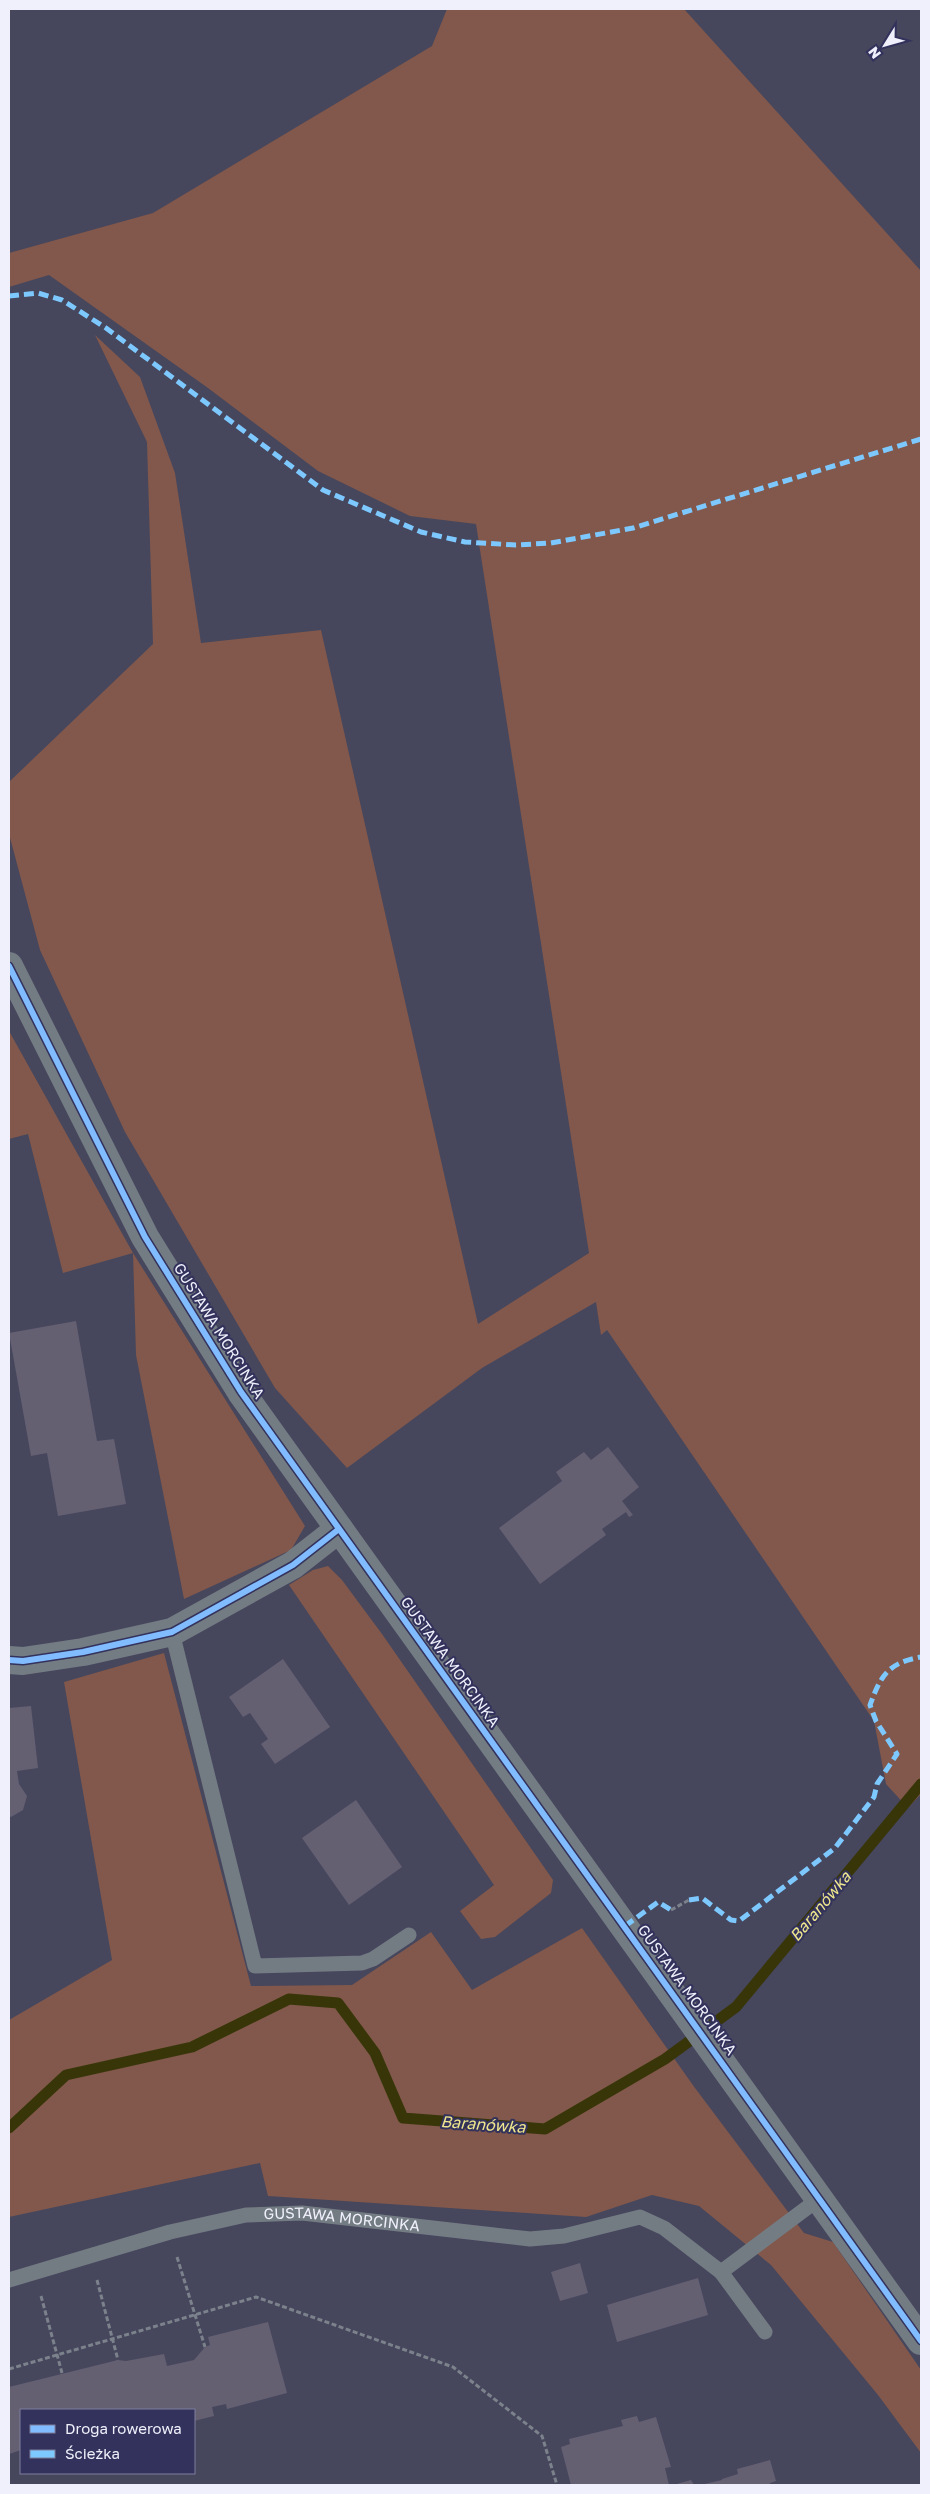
<svg xmlns="http://www.w3.org/2000/svg" width="930" height="2494" font-family="'Golos Text',sans-serif">
<style>
.green{fill:#81584b}
.lines{fill:none;stroke-linecap:round;stroke-linejoin:round}
.stream{stroke:#383509;stroke-width:11}
.building{fill:#646072}
.path{stroke:#7c828b;stroke-width:3;stroke-dasharray:5 2.5;stroke-linecap:butt}
.service{stroke:#747c83;stroke-width:15}
.minor{stroke:#747c83;stroke-width:28}
.tertiary{stroke:#747c83;stroke-width:28}
.quiet{stroke:#7dc8fe;stroke-width:5;stroke-dasharray:10 5;stroke-linecap:butt}
.cycleway-casing{stroke:#33325c;stroke-width:9}
.cycleway{stroke:#80bcff;stroke-width:6}
.labels{text-anchor:middle;stroke-width:4;stroke-linejoin:round;paint-order:stroke}
.street-label{font-size:15px;fill:#eff0fb;stroke:#33325c}
.water-label{font-size:16px;font-style:italic;fill:#efe78d;stroke:#33325c}
</style>
<rect width="100%" height="100%" fill="#46465d"/>
<path class="green" d="M447,9H684L921,271V1794L908,1808L886,1784L874,1721L607,1330L601,1335L596,1302L482,1368L347,1468L275,1388L125,1132L40,950L9,834V782L153,644L147,442L95,335L140,377L175,473L201,643L321,630L478,1324L589,1253L476,524L410,516L318,471L208,388L49,275L9,287V253L153,213L432,46Z
M9,1031L133,1253L305,1526L291,1550L184,1599L136,1355L133,1253L63,1273L28,1134L9,1139Z
M328,1566L342,1580L382,1634L553,1880L551,1893L495,1937L481,1939L460,1911L494,1885L289,1585L313,1570Z
M164,1653L251,1986L352,1985L431,1932L472,1990L582,1928L695,2088L804,2233L833,2242L921,2370V2453L878,2395L771,2265L699,2206L652,2195L586,2217L268,2196L260,2163L9,2217V2020L112,1960L64,1682Z"/>
<g class="lines">
<path class="stream" d="M9,2128L66,2075L192,2047L289,1999L338,2003L375,2053L403,2118L545,2129L665,2059L736,2007L921,1784"/>
</g>
<path class="building" d="M76,1321L97,1441L114,1439L126,1504L58,1516L47,1453L31,1456L9,1333Z
M608,1447L639,1487L622,1501L633,1515L629,1517L626,1512L602,1529L606,1535L540,1584L499,1528L562,1481L556,1472L584,1452L591,1460Z
M283,1659L330,1727L275,1764L261,1744L268,1739L250,1713L243,1717L229,1697Z
M31,1706L38,1768L17,1771L19,1784L27,1796L23,1810L11,1817L9,1816V1708Z
M356,1800L402,1867L349,1905L302,1838Z
M580,2263L588,2293L560,2301L551,2272Z
M698,2278L708,2315L617,2342L607,2305Z
M268,2322L287,2393L227,2409L226,2404L212,2407L214,2416L194,2421V2410H21V2450L9,2454V2387L118,2360L126,2361L164,2354L167,2366L194,2360L205,2347L210,2345L208,2337Z
M637,2416L639,2422L656,2417L671,2467L665,2468L669,2485H571L561,2447L570,2444L569,2439L623,2426L621,2420Z
M770,2460L776,2481L770,2483V2485H700L722,2480V2479L738,2474L737,2469Z
M691,2480L694,2485H673Z"/>
<g class="lines">
<path class="path" d="M671,1910L689,1900
M177,2257L205,2347
M97,2280L118,2360
M41,2296L62,2373
M9,2369L256,2297L453,2367L542,2436L557,2485"/>
<g class="service">
<path d="M172,1632L255,1966L362,1963L373,1959L409,1935"/>
<path d="M721,2272L765,2332"/>
<path id="s1" d="M9,2280L170,2232L246,2215L302,2213L530,2239L564,2236L640,2217L664,2228L721,2272L820,2198"/>
</g>
<path class="minor" d="M9,1660L23,1661L83,1652L172,1632L293,1565L339,1529"/>
<path class="tertiary" d="M9,966L145,1237L241,1392L921,2341"/>
<path class="quiet" d="M9,296L38,293L62,300L106,328L323,490L421,532L465,542L516,545L551,543L633,528L921,439
M689,1900L702,1898L731,1920L739,1921L835,1848L874,1797L877,1784L897,1754L876,1721L870,1705C881,1675 888,1663 921,1657
M625,1926L658,1902L671,1910"/>
<defs>
<path id="cycleway" d="M9,966L145,1237L241,1392L921,2341
M9,1660L23,1661L83,1652L172,1632L293,1565L339,1529"/>
</defs>
<use href="#cycleway" class="cycleway-casing"/>
<use href="#cycleway" class="cycleway"/>
</g>
<g class="labels">
<g class="street-label">
<text transform="translate(219 1331) rotate(58)" y="5">GUSTAWA MORCINKA</text>
<text transform="translate(450 1662) rotate(54)" y="5">GUSTAWA MORCINKA</text>
<text transform="translate(687 1990) rotate(54)" y="5">GUSTAWA MORCINKA</text>
<text dy="5" stroke="none"><textPath href="#s1" startOffset="342">GUSTAWA MORCINKA</textPath></text>
</g>
<g class="water-label">
<text transform="translate(820 1906) rotate(-50)" y="6">Baranówka</text>
<text transform="translate(483 2124) rotate(4)" y="6">Baranówka</text>
</g>
</g>
<rect width="930" height="2494" fill="none" stroke="#eff0fb" stroke-width="20"/>
<rect x="20" y="2409" width="175" height="65" fill="#33325c" stroke="#7e7e9c"/>
<rect x="30" y="2425" width="25" height="8" fill="#80bcff" stroke="#7e7e9c"/>
<text x="65" y="2434" font-size="15" fill="#eff0fb">Droga rowerowa</text>
<rect x="30" y="2450" width="25" height="8" fill="#7dc8fe" stroke="#7e7e9c"/>
<text x="65" y="2459" font-size="15" fill="#eff0fb">Ścieżka</text>
<g transform="translate(885 45) rotate(233)" stroke="#33325c" stroke-width="4" paint-order="stroke">
<path d="M0-4L9 19L0 12L-9 19Z" fill="#eff0fb"/>
<text y="-8" font-size="14" font-weight="bold" text-anchor="middle" fill="#eff0fb">N</text>
</g>
</svg>
